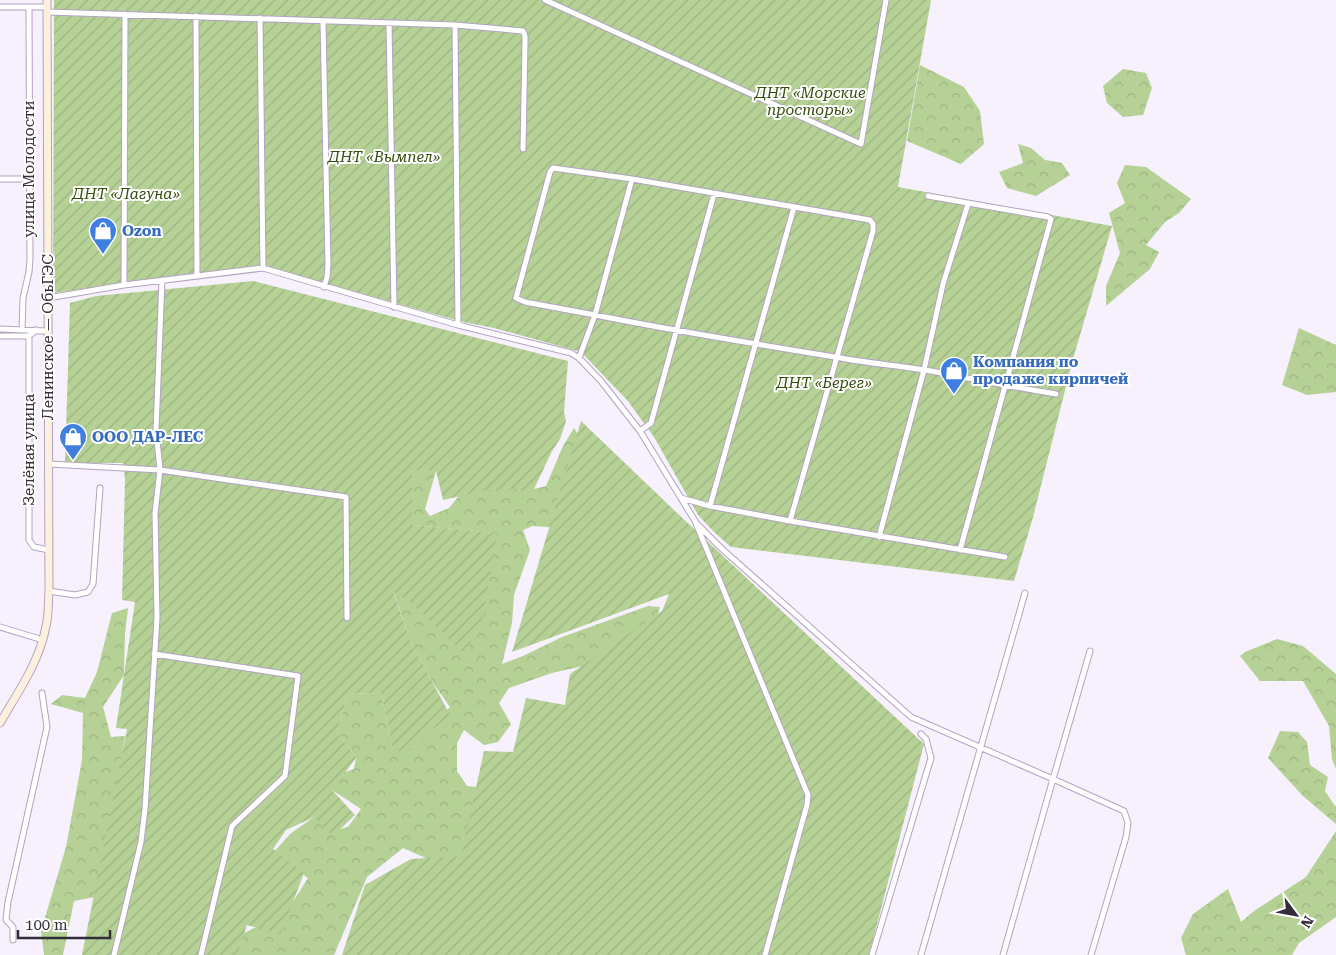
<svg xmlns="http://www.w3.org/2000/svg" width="1336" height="955" font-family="'Roboto Serif',serif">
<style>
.forest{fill:url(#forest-crowns)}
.garden{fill:url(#garden-furrows)}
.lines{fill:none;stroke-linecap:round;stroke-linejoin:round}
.minor-casing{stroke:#b2a3c1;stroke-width:7}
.secondary-casing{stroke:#b2a3c1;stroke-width:9}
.minor{stroke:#fff;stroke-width:5}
.secondary{stroke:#fdf0dc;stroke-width:7}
.labels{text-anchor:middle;stroke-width:4;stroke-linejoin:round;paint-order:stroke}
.park-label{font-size:15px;font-style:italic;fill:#344b0a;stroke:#fff}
.street-label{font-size:15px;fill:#332d39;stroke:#fff}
.shop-label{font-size:15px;font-weight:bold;fill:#366cbe;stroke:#fff;text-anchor:start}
</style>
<defs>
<pattern id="forest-crowns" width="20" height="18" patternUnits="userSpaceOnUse" patternTransform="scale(1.25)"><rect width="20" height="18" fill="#b5d195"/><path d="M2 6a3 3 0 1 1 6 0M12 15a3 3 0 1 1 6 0" fill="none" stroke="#9cb481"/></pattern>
<pattern id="garden-furrows" width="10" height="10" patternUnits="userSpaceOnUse" patternTransform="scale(1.25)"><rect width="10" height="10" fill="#b5d195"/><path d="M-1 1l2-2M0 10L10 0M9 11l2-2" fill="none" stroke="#9cb481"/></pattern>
</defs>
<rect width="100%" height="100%" fill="#f7f1fe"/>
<path class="forest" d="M920,65L964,87L980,111L984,144L961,164L907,141Z
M1123,69L1146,73L1152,88L1143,115L1123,117L1107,103L1103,86Z
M1018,144L1031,148L1045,160L1062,163L1070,175L1036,196L1007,188L999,172L1023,163Z
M1125,165L1146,167L1191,199L1179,213L1165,222L1146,245L1159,252L1150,269L1106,306V286L1120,253L1109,213L1125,203L1117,183Z
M1299,328L1336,345V392L1307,395L1282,385Z
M574,428L581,439L559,528L533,526L523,530L530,550L514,595L512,623L502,664L523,656L562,637L648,606L660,607L655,623L601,662L552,673L509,688L499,703L511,724L498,742L484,745L464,730L457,743V771L467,786L495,789L480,844L446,867L403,848L367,877L334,955H236L242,934L265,923L279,924L308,878L273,853L290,834L314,817L333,831L348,827L361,809L332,790L337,775L354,769L356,758L337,731L348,694L381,693L393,749L431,725L450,707L433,683L412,644L393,591L496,533L412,525V469L436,471L425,509L430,516L449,508L462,492L492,489H534L546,486L563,446Z
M128,608L125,634L124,675L103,707L111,737L125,736L100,896L74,901L63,955H44L41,931L66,847L82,760L83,713L51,704L62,695L85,698L97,672L112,613Z
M1277,639L1303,646L1336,674V769L1332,759L1329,726L1303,681H1260L1240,656L1245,652Z
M1280,731L1298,732L1307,742L1310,765L1328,777L1325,791L1335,806L1336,805V824L1303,796L1268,758Z
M1336,831V917L1299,943L1292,955H1186L1181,938L1193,914L1228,889L1241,922L1254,911L1306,877Z"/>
<path class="garden" d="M54,0H931L898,187L1112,226L1073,359L1032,521L1014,581L731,547L714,532L698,515L654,437L627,400L581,352L494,328L463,322L259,265L53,293Z
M253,281L568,361L564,412L566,421L560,439L552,451L534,489H492L443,500L436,471L412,470V525L497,533L484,614L465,654L407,599L393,592L412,644L450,715L405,752L393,750L381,693L348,694L337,731L356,758L332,790L355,815L333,836L314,817L286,830L273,849L304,873L281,934L247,925L237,955H82L127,729L116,728L135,602L122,600L125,479L123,463H65L70,303L96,296Z
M581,421L676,512L924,744L869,955H342L365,885L411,859L461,856L484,751L513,752L526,698L565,705L570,674L662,611L669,594L512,652Z"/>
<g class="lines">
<defs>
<path id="minor" d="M545,0L861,144L886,0
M0,7H47
M47,12L455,25L523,31L525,36V42L523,149
M196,16L197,275
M260,18L263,268
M323,22L328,265L327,277L324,287
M389,23L394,307
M455,25L458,325
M0,179H29
M632,179L595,315L525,302L516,298L550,172L553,168L632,179L870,220L873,224V231L790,521
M928,196L1048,217L1051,219L960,550
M124,285L125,14
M48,298L124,285L263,268L458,325L571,353L579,358L601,381L640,431L695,521L808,795L807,805L765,955
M0,329L48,331
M22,330L23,298L29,272L30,259L29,7
M0,336H29L36,330
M29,336V540L34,547L49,550
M579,358L595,315C675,331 755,344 835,357C865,363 895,365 925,370C969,378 1012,387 1056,394
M640,431L651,423L714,194
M49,464L160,470L346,497L347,618
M681,498L710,506L790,521L1005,557
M710,506L794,207
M696,523L721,548L911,717L1053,779L1003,955
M879,537L924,370L943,284L968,204
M49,591L75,595L88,592L93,584L100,488
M0,627L43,640
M1090,651L1053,779L1124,811L1128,823L1126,837L1091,955
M154,654L298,676L285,776L232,826L201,955
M13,940V927L6,920L8,902L47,727L42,693
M114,955L141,842L145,809L157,618L155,513L160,470L156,430L162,280
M872,955L931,758L926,739L921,734
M921,955L1025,593"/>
<path id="secondary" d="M0,723C18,692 40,661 46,626C49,614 48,603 49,591L47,0"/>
</defs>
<use href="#minor" class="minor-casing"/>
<use href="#secondary" class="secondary-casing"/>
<use href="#minor" class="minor"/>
<use href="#secondary" class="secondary"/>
</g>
<defs>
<symbol id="shop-pin" viewBox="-11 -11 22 30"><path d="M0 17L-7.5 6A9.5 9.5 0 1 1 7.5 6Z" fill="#3f7fe0" stroke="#fff"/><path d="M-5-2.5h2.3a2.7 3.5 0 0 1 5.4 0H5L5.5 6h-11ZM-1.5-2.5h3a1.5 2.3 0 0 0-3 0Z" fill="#fff"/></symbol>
</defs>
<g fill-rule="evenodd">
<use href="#shop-pin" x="87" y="215" width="32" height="43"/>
<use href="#shop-pin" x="938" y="355" width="32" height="43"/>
<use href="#shop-pin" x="57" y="421" width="32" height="43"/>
</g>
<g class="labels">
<g class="park-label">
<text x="810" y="98">ДНТ «Морские<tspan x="810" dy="17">просторы»</tspan></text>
<text x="384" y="162">ДНТ «Вымпел»</text>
<text x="126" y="199">ДНТ «Лагуна»</text>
<text x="824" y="388">ДНТ «Берег»</text>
</g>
<g class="street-label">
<text transform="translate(29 169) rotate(-90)" y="5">улица Молодости</text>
<text transform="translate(48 337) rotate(-90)" y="5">Ленинское — ОбьГЭС</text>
<text transform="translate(29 450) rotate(-90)" y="5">Зелёная улица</text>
</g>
<g class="shop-label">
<text x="122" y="236">Ozon</text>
<text x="973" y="367">Компания по<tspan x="973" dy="17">продаже кирпичей</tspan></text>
<text x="92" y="442">ООО ДАР-ЛЕС</text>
</g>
</g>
<g transform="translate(1296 915) rotate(122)" stroke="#ffffff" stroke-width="4" paint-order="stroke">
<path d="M0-4L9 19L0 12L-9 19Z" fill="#332d39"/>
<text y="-8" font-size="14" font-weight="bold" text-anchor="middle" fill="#332d39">N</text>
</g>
<path d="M18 930v8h92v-8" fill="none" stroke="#332d39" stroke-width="2.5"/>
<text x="25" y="930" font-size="15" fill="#332d39" stroke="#ffffff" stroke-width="4" paint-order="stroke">100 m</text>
</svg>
